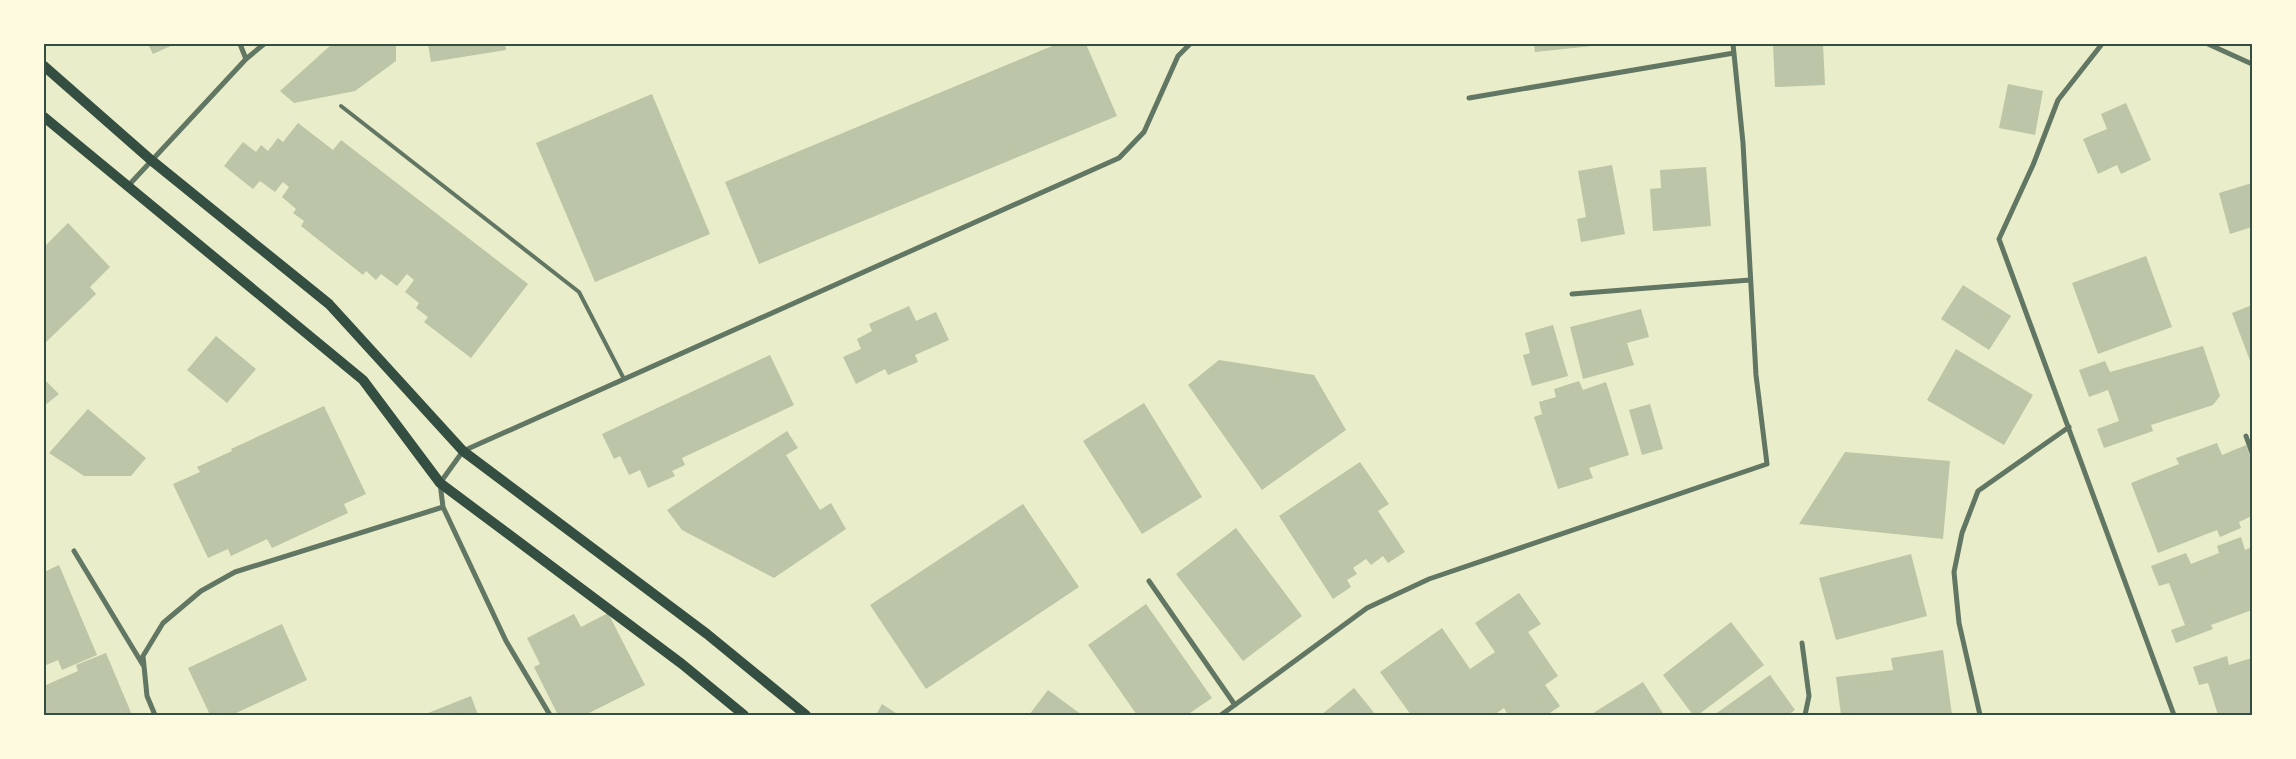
<svg xmlns="http://www.w3.org/2000/svg" width="2296" height="759" font-family="Poppins,sans-serif">
<style>
.building{fill:#bcc5a7}
.lines{fill:none;stroke-linecap:round;stroke-linejoin:round}
.service{stroke:#617663;stroke-width:4}
.minor{stroke:#617663;stroke-width:5}
.secondary{stroke:#344e41;stroke-width:10}
.neatline{fill:none;stroke:#344e41;stroke-width:2}
</style>
<rect width="100%" height="100%" fill="#e9edc9"/>
<path class="building" d="M148,44H175L153,54Z
M332,44H396V61L355,91L294,103L280,91Z
M428,44H505L506,50L431,62Z
M1057,44H1086L1117,116L759,264L725,182Z
M1534,44H1602V45L1535,52Z
M1773,44H1823L1825,85L1775,87Z
M2008,84L2043,91L2035,135L1999,128Z
M652,94L710,234L595,282L536,143Z
M2126,103L2151,160L2121,174L2117,165L2098,174L2083,139L2107,129L2101,114Z
M298,123L333,150L341,140L528,284L471,358L424,322L428,317L416,308L419,303L405,292L414,280L407,274L397,286L381,274L376,280L366,271L363,275L301,226L304,221L293,213L296,209L282,197L289,187L283,182L275,192L260,181L253,189L224,166L243,142L256,152L261,145L268,151L278,138L283,142Z
M1612,165L1625,234L1581,242L1577,219L1586,217L1578,171Z
M1706,167L1711,226L1653,231L1650,189L1661,188L1660,170Z
M2252,183V227L2230,234L2219,193Z
M68,223L110,267L90,287L96,294L44,344V247Z
M2146,256L2172,327L2098,354L2072,283Z
M1963,285L2011,316L1989,350L1941,319Z
M2252,305V366L2232,313Z
M909,306L916,321L936,312L949,340L915,355L918,362L888,375L885,369L856,384L843,357L861,349L857,339L872,331L869,324Z
M1641,309L1649,337L1627,343L1634,365L1583,379L1570,327Z
M1553,325L1568,376L1532,386L1523,355L1530,353L1525,333Z
M216,336L256,369L227,403L187,370Z
M2203,346L2220,396L2213,405L2151,425L2153,431L2104,448L2097,429L2119,421L2108,390L2089,397L2079,370L2105,361L2110,372Z
M1956,349L2033,395L2004,445L1927,400Z
M770,355L794,405L682,458L685,465L672,471L675,476L648,488L640,470L629,475L620,456L614,459L602,434Z
M1219,360L1314,375L1346,430L1262,490L1188,385Z
M44,379L59,394L44,406Z
M1579,381L1583,390L1606,382L1629,455L1589,468L1593,478L1558,489L1534,417L1542,414L1539,402L1556,397L1554,389Z
M1144,403L1202,497L1142,534L1083,441Z
M1650,404L1663,449L1642,455L1629,410Z
M324,406L366,494L344,504L348,513L272,548L267,539L231,556L228,549L208,558L173,484L200,472L197,467L232,451L231,449Z
M88,409L146,458L131,476H84L49,453Z
M787,431L798,448L786,455L820,510L831,503L846,529L774,578L682,530L667,510Z
M2217,443L2222,455L2246,445L2252,461V516L2239,522L2241,528L2220,537L2217,530L2158,553L2131,483L2179,464L2176,458Z
M1845,452L1950,461L1943,539L1799,524Z
M1360,462L1389,504L1378,511L1405,552L1388,563L1383,556L1371,565L1366,559L1353,568L1357,574L1347,580L1351,587L1333,599L1279,516Z
M1023,504L1079,587L926,689L870,605Z
M1236,528L1302,616L1243,661L1176,574Z
M2241,537L2245,550L2252,547V610L2211,625L2213,629L2176,643L2171,630L2185,625L2169,583L2159,586L2151,566L2186,553L2191,564L2219,553L2217,546Z
M1911,554L1927,616L1836,640L1819,578Z
M59,565L97,655L62,670L58,660L44,666V572Z
M1519,593L1541,624L1528,632L1558,676L1545,685L1560,706L1547,715H1508L1504,708L1494,715H1411L1380,672L1442,628L1470,669L1495,652L1475,623Z
M1146,604L1212,698L1187,715H1137L1088,645Z
M608,613L645,685L585,715H558L534,667L540,664L527,638L574,614L581,627Z
M1731,622L1764,665L1698,715H1693L1663,675Z
M282,624L307,680L232,715H210L188,668Z
M1943,650L1952,715H1841L1836,677L1893,670L1891,658Z
M106,653L132,715H44V679L46,685L78,671L76,665Z
M2227,656L2229,665L2252,658V715H2218L2208,683L2199,685L2193,667Z
M1770,675L1795,710L1788,715H1714Z
M1643,682L1664,715H1590Z
M1354,688L1376,715H1321Z
M1048,690L1082,715H1029Z
M471,696L478,715H423Z
M882,704L899,715H876Z"/>
<g class="lines">
<path class="service" d="M341,106L579,292L624,379"/>
<path class="minor" d="M240,44L246,59
M2102,44L2058,100L2033,165L1999,239L2174,715
M2208,44L2252,64
M1469,98L1734,53
M128,186L246,59L264,44
M1572,294L1750,280
M2246,436L2252,453
M74,551L143,665
M1149,581L1235,705
M1802,643L1809,696L1805,715
M155,715L147,696L143,656L163,623L201,591L235,572L443,507
M550,715L506,641L443,507L440,483L463,451L1119,158L1144,132L1178,56L1190,44
M1221,715L1367,608L1429,579L1767,464L1756,375L1743,143L1733,44
M1980,715L1959,623L1954,572L1962,533L1978,491L2069,427"/>
<path class="secondary" d="M44,66L151,160L329,304L463,451L707,634L806,715
M44,117L363,380L440,483L682,664L744,715"/>
</g>
<rect width="2296" height="759" fill="none" stroke="#fefae0" stroke-width="90"/>
<rect x="45" y="45" width="2206" height="669" class="neatline"/>
</svg>
